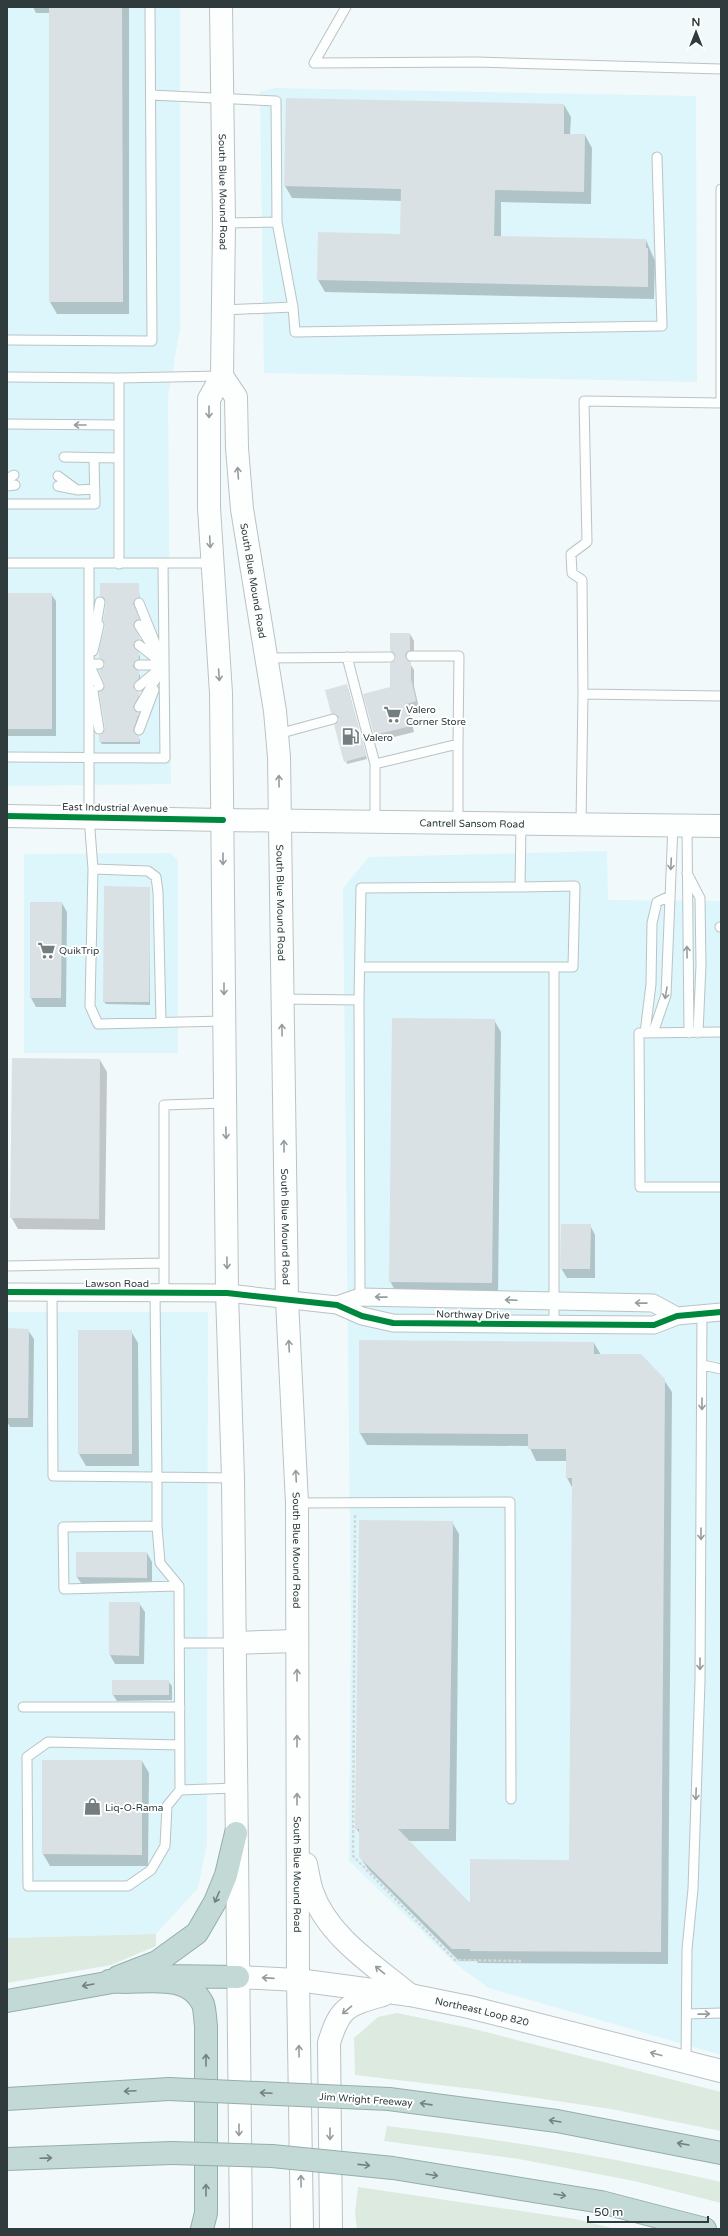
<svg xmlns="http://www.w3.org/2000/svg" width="728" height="2236" font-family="'Varela Round',sans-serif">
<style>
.built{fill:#ddf6fb}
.green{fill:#dceae0}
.shadow{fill:#0003}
.building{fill:#dae1e5}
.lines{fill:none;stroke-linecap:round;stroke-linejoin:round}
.service-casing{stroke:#bac3c4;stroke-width:11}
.minor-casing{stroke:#bac3c4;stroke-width:19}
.tertiary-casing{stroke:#bac3c4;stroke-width:24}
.secondary-casing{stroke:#bac3c4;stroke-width:24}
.motorway-casing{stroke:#94afac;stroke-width:24}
.path{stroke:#d4d7d7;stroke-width:2.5;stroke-dasharray:3 2;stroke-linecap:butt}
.service{stroke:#fdfefe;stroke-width:9}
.minor{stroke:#fdfefe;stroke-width:17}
.tertiary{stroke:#fdfefe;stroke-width:22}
.secondary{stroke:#fdfefe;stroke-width:22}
.motorway{stroke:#c3d9d5;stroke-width:22}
.motorway-bridge-casing{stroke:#94afac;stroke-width:24;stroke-linecap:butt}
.motorway-bridge{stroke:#c3d9d5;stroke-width:22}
.cycleway-casing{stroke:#fff;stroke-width:8}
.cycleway{stroke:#00873e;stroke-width:6}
.oneway{stroke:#969c9e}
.oneway2{stroke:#728281}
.labels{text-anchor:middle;stroke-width:4;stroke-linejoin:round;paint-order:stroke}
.street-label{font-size:10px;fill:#2f3b3d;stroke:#fff}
.poi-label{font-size:10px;fill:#2f3b3d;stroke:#fff;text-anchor:start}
</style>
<rect width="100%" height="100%" fill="#f2f9fa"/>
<path class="built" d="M7,7H180V329L168,397L171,784L7,786Z
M274,88L696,96L697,382L264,373L260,92Z
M607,851L608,900L721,901V2055L489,1988L457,1965L349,1861L351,1624L343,888L369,857Z
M170,853L178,860V1053H24V854Z
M7,1312H208L207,1844L198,1888L156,1934L7,1938Z"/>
<path class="green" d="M156,1934V1946L111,1965L7,1983V1938Z
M397,2013L470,2028L721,2092V2131L611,2109L482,2090L355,2075L354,2038L378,2017Z
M387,2126C499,2139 610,2156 721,2182V2203L634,2181L519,2159L384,2141Z
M358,2187L575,2219L616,2229H357L355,2213Z"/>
<path class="shadow" d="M33,7H129V314H57L50,302V13H36Z
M287,99L564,105L571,117L570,135H585L592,148L591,204L501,202V237L646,240L655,261L654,299L325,292L318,280L401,235L402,201L292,198L285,186Z
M138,584L140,600L134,606L140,622L134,628L140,642L134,648L140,656V662L134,668L140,675V681L134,687L140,699L134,710L140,717L134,733L140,740V744H102L100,741L106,729L105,668L107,602L101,596Z
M7,594H51L56,601V736H7Z
M410,634L414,641V657L409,662L414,670V686L419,708L409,711L414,732L378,741L375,735L391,688L397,658L391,651Z
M348,688L367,759L347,764L336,725L340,719L332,713Z
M149,888L150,1005L106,1004L104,1002Z
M62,903L67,912L66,1007H36L31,998Z
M494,1020L501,1032L498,1295L397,1294L390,1281Z
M100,1060L107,1072L105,1230L18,1229L11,1217Z
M590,1225L595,1235V1278H567L561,1268Z
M7,1329L28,1330L34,1339L33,1427H10L7,1421Z
M131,1331L138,1343L139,1466H86L79,1454Z
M360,1341L594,1343L601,1355L664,1380L672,1392L668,1964L478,1963L477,1961H459L368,1869L360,1857V1834L356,1828L452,1522L459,1534L456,1841H408L471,1905L570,1861L573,1489L567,1478V1461H536L529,1446L367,1445L360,1433Z
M147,1553L152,1562V1587L83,1586L77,1577Z
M139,1603L145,1612L144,1664H115L110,1655Z
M168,1681L172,1686V1700L117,1701L113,1695Z
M142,1761L149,1773L148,1866H50L43,1854Z"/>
<path class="building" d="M49,7H122L123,302H49Z
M286,98L564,104V134H585L584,192L495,190L494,236L646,239V248H648V287L317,280L318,232L400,234L401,189L284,186Z
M100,583H139V597L133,603L139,619L133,625L139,636V639L133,645L139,652V659L133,665L134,668L139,671V678L133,687L139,692V696L133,707L139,713L133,731L139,736V742H99V735L103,733L105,728L99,692L105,686L99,670L104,667L105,664L99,658V650L105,626L103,621L106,603L104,598L100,596Z
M7,593H52V729H7Z
M390,633H410V650L406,653L405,656L411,662V679L416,701L406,704L411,726L374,735L363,694L390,687V663L395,660L396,657L393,652L390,651Z
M347,684L366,756L344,762L334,725L339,721V717L331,713L325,690Z
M104,886L150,887L149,1002H103Z
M30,902H62L61,998H30Z
M392,1018L495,1019L492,1283L389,1282Z
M12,1058L100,1059L99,1219L10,1218Z
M561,1224H591L590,1269H560Z
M7,1328L29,1329L28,1418H7Z
M78,1330H132V1454H78Z
M359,1340L594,1342V1354H641L665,1379L661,1952L470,1951V1949H452L359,1857V1829H355L359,1520L453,1521L449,1829H398L470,1903V1859L569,1860L572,1478H566V1449H528V1434L359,1433Z
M76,1552H147V1578L76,1577Z
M109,1602H140L139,1656L109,1655Z
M112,1680H169V1695H112Z
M42,1760H142V1855L42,1854Z"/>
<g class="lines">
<defs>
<path id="service" d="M346,7L314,63L477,62L721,69
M151,95L276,101L277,222L293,307L295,332L662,326L657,157
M224,223L277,222
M223,310L293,307
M7,340L152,341L150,9
M7,377L119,378
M7,424L119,425
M64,457L119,458
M58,476L77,490L95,489
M7,479L14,475
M7,486L15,485
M58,486L73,489
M7,504H95L94,458
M7,563H211
M89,563V817L93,869L90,1006L98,1024L224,1021
M119,564V378L221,376
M139,603L164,665L139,625
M94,638L100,602
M139,645L158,660
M93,651L99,625
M411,656H459L458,744
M347,657L375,764
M267,658L390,657
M89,664H99
M139,665H164
M90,666L99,686
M139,686L164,665L139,707
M93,691L99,729
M583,694L582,580L572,573L571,554L587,542L584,401L721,403V189
M139,730L154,690
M278,734L333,719
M7,757L165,758L163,564
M375,822V764L458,744V823
M581,823L583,694L721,696
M687,825L689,1033
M93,869L148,871L156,877L158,892L161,1022
M687,873L700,898L701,965L698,1033
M520,887L575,886L573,967H554V1325
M720,927H721
M360,967H554
M282,999L359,1000L360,1297
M359,1000L361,888L520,887L521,824
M721,1032L639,1033L640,1187H721
M645,1033L651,984L652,923L657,902L670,896
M653,1033L666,995L673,825
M164,1263V1293
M7,1266L164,1263V1105L225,1103
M52,1292L53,1476L157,1477L155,1293
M703,1365L721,1369
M233,1478L157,1477V1526L63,1527L64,1589L179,1586L180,1790L236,1788
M297,1503L510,1502L511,1799
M157,1526L160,1563L179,1586
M179,1643H234
M23,1707H180
M180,1745L48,1742L27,1757L28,1886H128L151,1870L165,1846L167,1806L180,1790
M687,2014L721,2013
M686,2062L687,1949L693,1889L700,1681L702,1313"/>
<path id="minor" d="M7,1292L227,1293L337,1305L362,1316L393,1323L654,1325L677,1316L721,1312
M337,1305L360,1297L653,1303L677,1316"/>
<path id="tertiary" d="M7,816L223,820"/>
<g id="secondary">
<path id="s1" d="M221,7L224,223L222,376L209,399V508L221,693L227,1293L233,1478L241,2229"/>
<path id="s2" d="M222,376L236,397L237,448L242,509L275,711L279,757L287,1300L297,1503L298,1980L302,2229"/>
<path id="s3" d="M223,820L721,826"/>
<path d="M234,1643L297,1641"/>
<path d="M306,1864C308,1873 309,1882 312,1891C327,1936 375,1966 410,1995"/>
<path id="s4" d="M238,1977L298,1980L410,1995L469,2007L721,2071"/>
<path d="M331,2229L329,2043C340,2006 348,2005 383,1995"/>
</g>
<path id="motorway" d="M167,1976L238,1977
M118,1977L157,1962L197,1933L215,1902L226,1875L236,1833
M109,1981C139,1986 186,1969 203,2004C205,2010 205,2019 206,2026V2213L202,2229
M7,2001L123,1980
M7,2099L169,2089
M389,2099L557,2121L721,2153
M7,2159L172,2153
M393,2168L601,2202L705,2229"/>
</defs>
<use href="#service" class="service-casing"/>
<use href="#minor" class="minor-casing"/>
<use href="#tertiary" class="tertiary-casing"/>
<use href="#secondary" class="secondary-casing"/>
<use href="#motorway" class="motorway-casing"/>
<path class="path" d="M355,1515L353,1856L455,1960L521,1961"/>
<use href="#service" class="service"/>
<use href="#minor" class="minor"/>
<use href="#tertiary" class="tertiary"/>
<use href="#secondary" class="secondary"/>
<use href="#motorway" class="motorway"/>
<defs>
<path id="motorway-bridge" d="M169,2089L389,2099
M172,2153L272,2156L393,2168"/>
</defs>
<use href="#motorway-bridge" class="motorway-bridge-casing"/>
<use href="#motorway-bridge" class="motorway-bridge"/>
<defs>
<path id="cycleway" d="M7,816L223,820
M7,1292L227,1293L337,1305L362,1316L393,1323L654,1325L677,1316L721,1312"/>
</defs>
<use href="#cycleway" class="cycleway-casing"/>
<use href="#cycleway" class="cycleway"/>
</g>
<defs><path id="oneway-shaft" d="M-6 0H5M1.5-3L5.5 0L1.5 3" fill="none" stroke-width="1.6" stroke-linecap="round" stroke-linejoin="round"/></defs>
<g class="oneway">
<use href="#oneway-shaft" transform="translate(209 412) rotate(90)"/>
<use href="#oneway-shaft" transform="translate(80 425) rotate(-180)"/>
<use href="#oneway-shaft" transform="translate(238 473) rotate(-94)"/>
<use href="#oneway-shaft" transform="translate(210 542) rotate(87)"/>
<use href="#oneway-shaft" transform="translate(219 675) rotate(86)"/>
<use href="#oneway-shaft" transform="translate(279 781) rotate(-91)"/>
<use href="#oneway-shaft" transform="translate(223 859) rotate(90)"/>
<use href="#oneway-shaft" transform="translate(671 864) rotate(93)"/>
<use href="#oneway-shaft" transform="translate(687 952) rotate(-91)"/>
<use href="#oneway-shaft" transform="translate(224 989) rotate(90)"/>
<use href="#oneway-shaft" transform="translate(666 993) rotate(100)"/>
<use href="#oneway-shaft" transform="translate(282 1030) rotate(-91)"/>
<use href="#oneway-shaft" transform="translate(226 1133) rotate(89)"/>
<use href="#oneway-shaft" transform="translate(284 1146) rotate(-91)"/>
<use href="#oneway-shaft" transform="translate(227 1263) rotate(89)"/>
<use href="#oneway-shaft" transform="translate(381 1297) rotate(-179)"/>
<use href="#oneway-shaft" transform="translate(511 1300) rotate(-178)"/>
<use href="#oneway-shaft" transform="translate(641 1303) rotate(-179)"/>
<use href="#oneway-shaft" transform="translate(289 1346) rotate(-93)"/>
<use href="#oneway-shaft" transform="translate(702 1404) rotate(90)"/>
<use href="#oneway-shaft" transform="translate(296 1476) rotate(-93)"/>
<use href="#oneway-shaft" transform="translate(701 1534) rotate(90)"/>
<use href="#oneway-shaft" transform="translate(700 1664) rotate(90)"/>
<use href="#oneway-shaft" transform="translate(297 1675) rotate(-90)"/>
<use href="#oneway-shaft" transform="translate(297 1741) rotate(-90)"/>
<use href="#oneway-shaft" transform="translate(696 1794) rotate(92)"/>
<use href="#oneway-shaft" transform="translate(297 1799) rotate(-90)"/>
<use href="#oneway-shaft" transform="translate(380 1970) rotate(-141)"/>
<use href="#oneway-shaft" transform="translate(268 1978) rotate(-176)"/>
<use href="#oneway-shaft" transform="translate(347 2010) rotate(140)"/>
<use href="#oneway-shaft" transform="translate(704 2014) rotate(-1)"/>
<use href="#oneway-shaft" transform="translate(299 2051) rotate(-91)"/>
<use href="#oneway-shaft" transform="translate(656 2054) rotate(-165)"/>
<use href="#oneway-shaft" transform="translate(239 2130) rotate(90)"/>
<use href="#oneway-shaft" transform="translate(330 2134) rotate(90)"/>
<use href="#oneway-shaft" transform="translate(301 2181) rotate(-91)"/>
</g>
<g class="oneway2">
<use href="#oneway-shaft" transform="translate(217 1897) rotate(113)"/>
<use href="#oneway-shaft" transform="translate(88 1985) rotate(170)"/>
<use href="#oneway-shaft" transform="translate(206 2060) rotate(-90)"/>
<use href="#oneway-shaft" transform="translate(130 2091) rotate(177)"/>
<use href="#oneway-shaft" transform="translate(266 2093) rotate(-177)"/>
<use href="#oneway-shaft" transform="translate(426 2104) rotate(-172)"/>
<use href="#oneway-shaft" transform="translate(555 2121) rotate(-171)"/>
<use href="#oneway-shaft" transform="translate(683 2144) rotate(-170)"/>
<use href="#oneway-shaft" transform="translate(46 2158) rotate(-2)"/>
<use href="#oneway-shaft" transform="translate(364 2165) rotate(6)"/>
<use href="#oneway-shaft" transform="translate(432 2175) rotate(9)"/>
<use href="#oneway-shaft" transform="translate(206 2190) rotate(-90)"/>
<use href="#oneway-shaft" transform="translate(560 2195) rotate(9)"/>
</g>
<defs>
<symbol id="supermarket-bare" viewBox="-9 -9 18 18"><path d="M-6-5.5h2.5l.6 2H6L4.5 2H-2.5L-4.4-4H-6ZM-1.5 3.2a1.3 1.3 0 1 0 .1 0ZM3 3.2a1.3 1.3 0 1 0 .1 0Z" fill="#737e7f" stroke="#fff" stroke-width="2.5" paint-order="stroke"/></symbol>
<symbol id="fuel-bare" viewBox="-9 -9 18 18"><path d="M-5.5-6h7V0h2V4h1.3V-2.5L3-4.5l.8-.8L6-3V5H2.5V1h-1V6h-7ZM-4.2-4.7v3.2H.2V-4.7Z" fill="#737e7f" stroke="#fff" stroke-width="2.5" paint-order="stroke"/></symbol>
<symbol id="shop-bare" viewBox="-9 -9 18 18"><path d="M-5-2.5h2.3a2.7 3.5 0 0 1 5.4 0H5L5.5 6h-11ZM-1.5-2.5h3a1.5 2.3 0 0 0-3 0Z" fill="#737e7f" stroke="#fff" stroke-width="2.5" paint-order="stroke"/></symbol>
</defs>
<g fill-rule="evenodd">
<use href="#supermarket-bare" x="380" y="702" width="25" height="25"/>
<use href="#fuel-bare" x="338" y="724" width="25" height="25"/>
<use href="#supermarket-bare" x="34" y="938" width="25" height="25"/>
<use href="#shop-bare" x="80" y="1794" width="25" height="25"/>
</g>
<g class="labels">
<g class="street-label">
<text dy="4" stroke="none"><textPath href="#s1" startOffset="185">South Blue Mound Road</textPath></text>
<text dy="4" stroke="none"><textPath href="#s2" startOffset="210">South Blue Mound Road</textPath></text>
<text transform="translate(115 807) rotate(1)" y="4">East Industrial Avenue</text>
<text dy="4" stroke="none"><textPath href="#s3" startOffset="249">Cantrell Sansom Road</textPath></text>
<text dy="4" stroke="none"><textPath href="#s2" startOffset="534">South Blue Mound Road</textPath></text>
<text dy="4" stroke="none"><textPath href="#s2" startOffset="858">South Blue Mound Road</textPath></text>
<text x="117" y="1287">Lawson Road</text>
<text transform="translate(473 1314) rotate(1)" y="4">Northway Drive</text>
<text dy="4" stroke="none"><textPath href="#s2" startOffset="1182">South Blue Mound Road</textPath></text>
<text dy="4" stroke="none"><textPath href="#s2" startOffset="1506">South Blue Mound Road</textPath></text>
<text dy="4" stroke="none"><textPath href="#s4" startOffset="247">Northeast Loop 820</textPath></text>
<text transform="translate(366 2099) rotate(4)" y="4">Jim Wright Freeway</text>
</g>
<g class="poi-label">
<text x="406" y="713">Valero<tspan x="406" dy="12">Corner Store</tspan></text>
<text x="363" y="741">Valero</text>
<text x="59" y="954">QuikTrip</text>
<text x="105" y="1811">Liq-O-Rama</text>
</g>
</g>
<rect width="728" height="2236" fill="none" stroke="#2f3b3d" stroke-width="16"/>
<g transform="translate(696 32)" stroke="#ffffff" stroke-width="3" paint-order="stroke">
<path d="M0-3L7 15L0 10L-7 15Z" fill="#2f3b3d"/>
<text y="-6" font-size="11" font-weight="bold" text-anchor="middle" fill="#2f3b3d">N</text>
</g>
<path d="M588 2216v6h120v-6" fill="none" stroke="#2f3b3d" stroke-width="2"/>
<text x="594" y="2216" font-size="12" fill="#2f3b3d" stroke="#ffffff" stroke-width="3" paint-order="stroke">50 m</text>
</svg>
